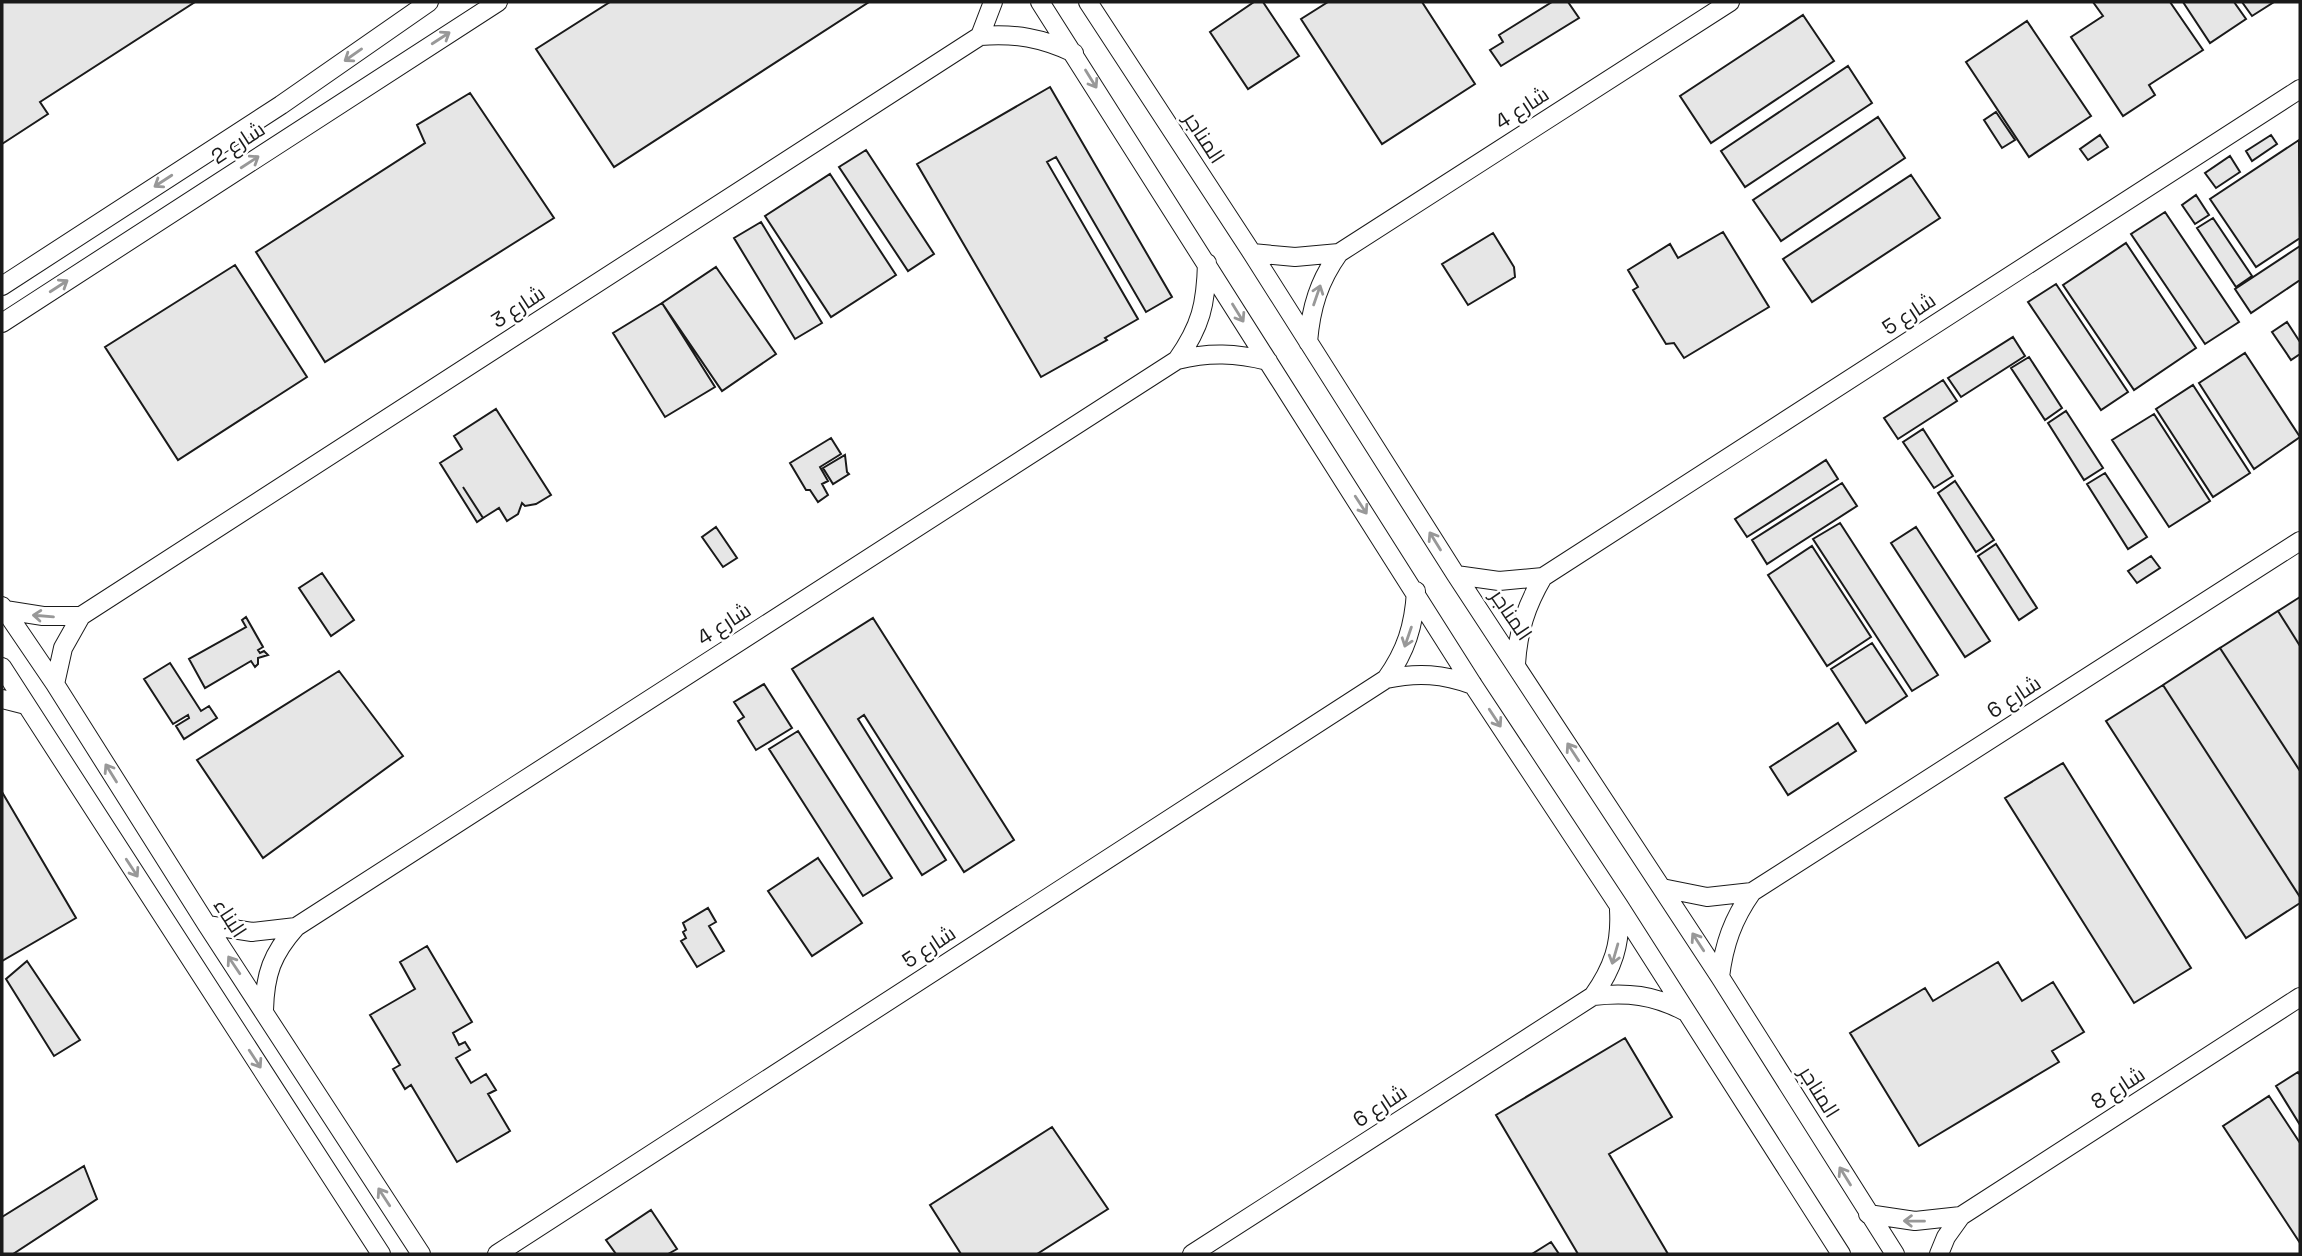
<svg xmlns="http://www.w3.org/2000/svg" width="2302" height="1256" font-family="'Space Grotesk',Cairo,sans-serif">
<style>
.building{fill:#e6e6e6;stroke:#1a1a1a;stroke-width:2}
.lines{fill:none;stroke-linecap:round;stroke-linejoin:round}
.minor-casing{stroke:#1a1a1a;stroke-width:20}
.minor{stroke:#fff;stroke-width:18}
.oneway{stroke:#989898}
.labels{text-anchor:middle;stroke-width:5;stroke-linejoin:round;paint-order:stroke}
.street-label{font-size:21px;fill:#1a1a1a;stroke:#fff}
</style>
<rect width="100%" height="100%" fill="#fff"/>
<path class="building" d="M2,2H195L40,102L48,114L2,144Z
M610,2H869L614,167L536,49Z
M1254,2H1263L1299,56L1248,89L1210,32Z
M1328,2H1422L1475,84L1382,144L1301,19Z
M1552,2H1568L1579,18L1501,66L1490,50L1503,42L1499,35Z
M2093,2H2170L2203,50L2149,85L2155,95L2123,116L2071,37L2103,16Z
M2183,2H2234L2246,19L2210,43Z
M2242,2H2274L2252,16Z
M1803,15L1834,61L1711,143L1680,96Z
M2027,21L2091,116L2029,157L1966,62Z
M1848,66L1872,103L1745,187L1721,151Z
M1050,87L1172,297L1146,312L1056,157L1047,162L1138,319L1105,338L1107,340L1041,377L917,164Z
M470,93L554,218L325,362L256,252L425,143L417,125Z
M1996,112L2015,140L2002,148L1984,120Z
M1878,117L1905,158L1781,241L1753,200Z
M2100,135L2108,147L2088,160L2080,149Z
M2271,135L2277,144L2252,161L2246,151Z
M2299,140L2300,238L2256,267L2210,199Z
M866,150L934,254L908,271L839,167Z
M2230,156L2240,172L2216,188L2205,173Z
M830,174L896,275L831,317L765,216Z
M1911,175L1940,218L1812,302L1783,259Z
M2196,195L2209,215L2195,224L2182,205Z
M2165,212L2239,322L2205,344L2131,234Z
M2213,218L2252,276L2236,287L2197,228Z
M761,222L822,323L795,339L734,238Z
M1723,232L1769,307L1684,358L1674,343L1666,344L1633,290L1638,287L1628,270L1670,244L1678,258Z
M1493,233L1514,267L1515,277L1468,305L1442,264Z
M2126,243L2196,348L2134,390L2063,285Z
M2300,246V280L2251,313L2235,289Z
M235,265L307,377L178,460L105,347Z
M716,267L776,354L722,391L662,303Z
M2056,284L2128,392L2101,410L2028,302Z
M662,303L715,387L665,417L613,333Z
M2287,322L2300,342V354L2291,360L2272,332Z
M2013,337L2025,356L1961,397L1948,378Z
M2245,353L2300,437L2254,469L2199,383Z
M2029,357L2062,408L2045,420L2011,368Z
M1943,380L1957,401L1898,439L1884,418Z
M2193,385L2250,473L2213,497L2156,409Z
M496,409L551,495L536,504L525,506L522,503L518,514L507,521L499,508L483,518L463,487L483,518L477,522L440,463L462,449L454,436Z
M2066,411L2103,468L2084,480L2048,423Z
M2154,414L2210,501L2169,527L2112,440Z
M1923,429L1953,476L1934,488L1903,442Z
M831,438L841,454L820,467L828,481L822,484L828,495L818,502L810,490H806L790,463Z
M845,455L847,472L849,474L833,484L823,468Z
M1826,460L1838,479L1747,537L1735,519Z
M2105,473L2147,537L2128,549L2087,484Z
M1955,481L1994,540L1976,552L1938,493Z
M1842,483L1857,506L1767,564L1752,540Z
M1840,523L1938,675L1912,691L1813,539Z
M716,527L737,558L723,567L702,537Z
M1916,527L1990,641L1965,657L1891,543Z
M1996,544L2037,608L2019,620L1978,556Z
M1812,546L1871,637L1827,666L1768,575Z
M2151,556L2160,568L2137,583L2128,571Z
M322,573L354,620L331,636L299,588Z
M2300,597V646L2278,611Z
M2278,611L2300,646V771L2220,648Z
M246,617L263,647L258,650L260,653L264,651L268,655L258,658V664L255,667L251,661L205,688L189,659L246,627L242,620Z
M873,618L1014,840L964,872L864,715L858,719L946,860L922,875L792,669Z
M1872,643L1907,696L1866,723L1831,669Z
M2220,648L2300,771V897L2163,685Z
M170,663L201,711L209,706L217,718L184,739L176,726L189,718L188,715L173,724L144,679Z
M339,671L403,756L263,858L197,760Z
M764,684L792,728L756,750L738,721L744,717L734,702Z
M2163,685L2300,897V903L2246,938L2106,721Z
M1838,723L1856,751L1788,795L1770,767Z
M798,731L892,878L863,896L769,749Z
M2063,763L2191,968L2134,1003L2005,798Z
M2,792L76,918L2,961Z
M818,858L862,923L812,956L768,891Z
M708,908L716,922L709,926L724,951L697,967L681,941L686,938L683,932L686,930L683,923Z
M427,946L472,1022L453,1033L459,1045L465,1042L470,1050L456,1058L471,1083L486,1074L496,1090L488,1094L510,1131L457,1162L411,1085L405,1089L393,1069L400,1065L370,1015L415,989L400,962Z
M27,961L80,1040L54,1056L6,979Z
M1998,962L2022,1001L2053,982L2084,1032L2052,1051L2059,1062L1919,1146L1850,1033L1925,988L1933,1001Z
M1625,1038L1672,1117L1609,1154L1668,1254H1578L1496,1115Z
M2298,1072L2300,1075V1125L2276,1086Z
M2269,1096L2300,1143V1243L2223,1126Z
M1052,1127L1108,1209L1037,1254H961L930,1205Z
M84,1166L97,1199L13,1254H2V1217Z
M651,1210L677,1249L668,1254H616L606,1240Z
M1551,1242L1559,1254H1532Z"/>
<g class="lines">
<defs>
<path id="minor" d="M1040,2L1473,685L1619,906L1841,1254
M1088,2L1252,253L1456,575L1720,977L1895,1254
M980,36L993,2
M1252,253L1295,257L1339,253
M2,286L281,105L429,2
M2,323L498,2
M1308,342C1311,307 1319,281 1339,253L1730,2
M1177,360C1201,326 1206,304 1207,263
M1456,575L1499,581L1543,577L2300,89
M2,606L55,684L207,925L421,1254
M5,610L43,616H81
M1516,664C1518,631 1526,606 1543,577
M2,667L381,1254
M1386,679C1406,651 1414,626 1416,591
M55,684L63,648L81,616L980,36C1015,33 1042,38 1074,53
M2,699L26,705
M1662,888L1707,897L1752,892L2300,541
M207,925L252,932L296,927
M1720,977C1724,944 1733,919 1752,892
M1593,996C1627,992 1654,995 1684,1011
M264,1010C265,974 272,954 296,927L1177,360C1209,352 1236,353 1268,361
M1868,1214L1915,1221L1961,1216
M497,1254L1386,679C1418,672 1443,674 1473,685
M1192,1254L1593,996C1613,968 1621,944 1619,910
M1939,1254L1946,1237L1961,1216L2300,997"/>
</defs>
<use href="#minor" class="minor-casing"/>
<use href="#minor" class="minor"/>
</g>
<defs><path id="oneway-shaft" d="M-6 0H5M1.5-3L5.5 0L1.5 3" fill="none" stroke-width="1.6" stroke-linecap="round" stroke-linejoin="round" transform="scale(1.75)"/></defs>
<g class="oneway">
<use href="#oneway-shaft" transform="translate(441 38) rotate(-33)"/>
<use href="#oneway-shaft" transform="translate(353 55) rotate(145)"/>
<use href="#oneway-shaft" transform="translate(1091 79) rotate(58)"/>
<use href="#oneway-shaft" transform="translate(250 162) rotate(-33)"/>
<use href="#oneway-shaft" transform="translate(163 181) rotate(147)"/>
<use href="#oneway-shaft" transform="translate(59 286) rotate(-33)"/>
<use href="#oneway-shaft" transform="translate(1317 295) rotate(-71)"/>
<use href="#oneway-shaft" transform="translate(1238 313) rotate(58)"/>
<use href="#oneway-shaft" transform="translate(1361 505) rotate(57)"/>
<use href="#oneway-shaft" transform="translate(1435 541) rotate(-122)"/>
<use href="#oneway-shaft" transform="translate(43 616) rotate(-175)"/>
<use href="#oneway-shaft" transform="translate(1408 637) rotate(109)"/>
<use href="#oneway-shaft" transform="translate(1495 718) rotate(57)"/>
<use href="#oneway-shaft" transform="translate(1573 752) rotate(-123)"/>
<use href="#oneway-shaft" transform="translate(111 773) rotate(-122)"/>
<use href="#oneway-shaft" transform="translate(132 868) rotate(57)"/>
<use href="#oneway-shaft" transform="translate(1698 942) rotate(-123)"/>
<use href="#oneway-shaft" transform="translate(1615 954) rotate(106)"/>
<use href="#oneway-shaft" transform="translate(234 965) rotate(-124)"/>
<use href="#oneway-shaft" transform="translate(255 1059) rotate(57)"/>
<use href="#oneway-shaft" transform="translate(1845 1176) rotate(-122)"/>
<use href="#oneway-shaft" transform="translate(384 1197) rotate(-123)"/>
<use href="#oneway-shaft" transform="translate(1914 1221) rotate(-179)"/>
</g>
<g class="labels">
<g class="street-label">
<text transform="translate(1522 108) rotate(-33)" y="7">شارع 4</text>
<text transform="translate(1204 138) rotate(57)" y="7">المناجر</text>
<text transform="translate(238 143) rotate(-33)" y="7">شارع 2</text>
<text transform="translate(518 307) rotate(-33)" y="7">شارع 3</text>
<text transform="translate(1909 314) rotate(-33)" y="7">شارع 5</text>
<text transform="translate(1511 615) rotate(56)" y="7">المناجر</text>
<text transform="translate(724 624) rotate(-33)" y="7">شارع 4</text>
<text transform="translate(2014 697) rotate(-33)" y="7">شارع 6</text>
<text transform="translate(230 918) rotate(57)" y="7">البناء</text>
<text transform="translate(929 947) rotate(-33)" y="7">شارع 5</text>
<text transform="translate(2118 1088) rotate(-33)" y="7">شارع 8</text>
<text transform="translate(1819 1092) rotate(58)" y="7">المناجر</text>
<text transform="translate(1380 1106) rotate(-33)" y="7">شارع 6</text>
</g>
</g>
<rect width="2302" height="1256" fill="none" stroke="#1a1a1a" stroke-width="7"/>
</svg>
